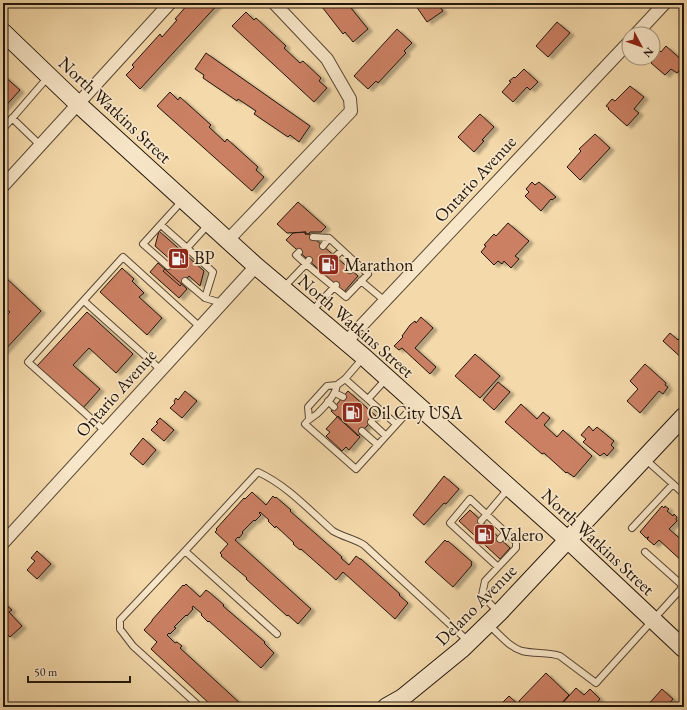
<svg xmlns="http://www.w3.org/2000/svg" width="687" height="710" font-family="'EB Garamond',serif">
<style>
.building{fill:#cb8063;stroke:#21160c;filter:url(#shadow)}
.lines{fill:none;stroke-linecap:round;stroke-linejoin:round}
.service-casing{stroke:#564734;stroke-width:8}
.minor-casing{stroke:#564734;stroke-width:14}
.secondary-casing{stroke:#21160c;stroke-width:19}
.service{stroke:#f8e6c8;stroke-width:6}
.minor{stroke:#f8e6c8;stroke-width:12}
.secondary{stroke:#f8e6c8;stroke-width:17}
.labels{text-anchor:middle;stroke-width:3.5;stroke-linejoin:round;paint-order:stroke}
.street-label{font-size:18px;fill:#21160c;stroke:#f8e6c8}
.poi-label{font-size:18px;fill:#21160c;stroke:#f8e6c8;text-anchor:start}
</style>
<defs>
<filter id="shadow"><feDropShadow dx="4.5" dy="2.5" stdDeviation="1" flood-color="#0004"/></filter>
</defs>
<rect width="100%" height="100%" fill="#f4d9aa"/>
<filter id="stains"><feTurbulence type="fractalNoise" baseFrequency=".005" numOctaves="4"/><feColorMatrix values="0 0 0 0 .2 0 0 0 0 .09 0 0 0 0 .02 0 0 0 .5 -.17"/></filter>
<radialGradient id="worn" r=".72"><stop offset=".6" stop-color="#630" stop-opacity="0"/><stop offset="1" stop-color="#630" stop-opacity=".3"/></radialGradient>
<path class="building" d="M189,3H219L140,89L126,75L134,67L132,65L160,34L162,37L177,20L175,19Z
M319,3H347L368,29L353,42L345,32L343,34Z
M414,3H437L443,11L427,22Z
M246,12L254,20L256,18L286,46L284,48L300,63L303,61L321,78L319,81L327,88L314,102L232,26Z
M557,22L570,33L548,57L536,46Z
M397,29L412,43L404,51L406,53L378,83L376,81L368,89L354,76Z
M666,46L684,62V65L677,73L671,69L665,75L651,63L656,58L653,55L658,49L661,52Z
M206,53L310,126L299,142L290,135L288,137L254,114L256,111L238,99L237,101L203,78L204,75L195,69Z
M524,69L538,82L530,90L527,87L513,102L502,92L511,82L509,81L514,77L515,78Z
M3,75L20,90L3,109Z
M630,86L644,97L634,109L639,113L627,126L608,109L609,108L606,106L612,99L615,101Z
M170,92L178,100L180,97L211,125L209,127L225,142L227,139L258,167L256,170L264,177L252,191L157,106Z
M480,114L494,127L482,140L484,141L474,152L458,137Z
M595,134L610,148L580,180L567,167L581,151L579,149Z
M532,182L535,185L539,182L556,197L552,200L551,199L541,211L525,196L529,192L526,189Z
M298,202L326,227L321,232H310L309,234H305L306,232L287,233L277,224Z
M508,223L529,241L515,256L519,259L511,268L504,261L502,264L498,261L494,265L481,252L486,246L484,245L494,234L496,236Z
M159,231L204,271L200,286L189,276L180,286L163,271L172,261L155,246Z
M306,232L305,234H309L358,276L344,292L286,240L293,233Z
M158,263L187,289L179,298L150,272Z
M122,268L134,279L132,281L144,293L139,297L162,318L147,335L100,292Z
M3,275L41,311L3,352V319L10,312L3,306Z
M87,312L133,354L116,373L89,348L73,365L100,389L83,408L37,366Z
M421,317L433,328L415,348L436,367L430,374L402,348L399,350L394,346L403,337L402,336L410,325L415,321L416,323Z
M670,333L678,340L684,333V360L663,341Z
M475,354L500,376L480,398L455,376Z
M645,364L666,383L665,385L668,387L663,394L659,391L640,413L627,401L638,389L630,381Z
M498,382L510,392L494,410L483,400Z
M185,391L197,401L182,418L170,408L175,403L174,401L176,398L178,400Z
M348,391L376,416L358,436L331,411Z
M521,404L537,419L543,412L550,418L544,425L557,437L563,430L592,456L574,477L567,472L566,473L544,453L542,454L505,422Z
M338,416L360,437L349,450L346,447L342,451L326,436L330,432L326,429Z
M160,418L174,430L164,441L151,430L158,423L156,422Z
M589,426L593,431L597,427L614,441L611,445L614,448L607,456L604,453L600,456L583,442L586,439L581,435Z
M143,438L156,450L143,465L130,454Z
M444,476L459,489L446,504L444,503L424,525L413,515Z
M252,492L266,505L273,496L275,498L276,497L291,510L290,511L342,557L341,558L349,565L356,556L360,559H361L400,594L399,595L408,603L395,619L343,572L336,580L301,549L300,550L293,544L294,543L276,526L275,528L268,521L269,520L260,512L259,513L261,515L255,521L254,520L242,532L243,533L239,538L238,537L235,540L311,609L298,624L288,615L287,616L246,579L247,578L221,556L222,555L220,553L228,544L215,532L217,530L216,529L244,498L245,499Z
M662,506L664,508L665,506L669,509L667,511L673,516L674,514L677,517L676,519L677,521L669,529L684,542V563L659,540L654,545L647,539L649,537L646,538L640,532Z
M470,510L510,548L500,559L459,521Z
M445,540L447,542L448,541L472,562L471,564L472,565L453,587L425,562Z
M37,551L51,564L37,579L27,570L35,561L31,558Z
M186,584L200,597L206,590L209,592L224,605L223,606L265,642L264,643L274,653L261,668L209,621L208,622L201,615L202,614L193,606L192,608L193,609L187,616L186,615L174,627L176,628L170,634L169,633L167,635L175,643L177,642L182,646L180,648L242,705L240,707H213L151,649L157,642L144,630L152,621V620L183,585L184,586Z
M3,602L12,610L9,612L22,626L10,637L3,631Z
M546,673L569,695L558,707H526L519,701Z
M576,688L584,695L590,689L600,699L593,707H559Z
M662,689L673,699L668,705L670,707H646Z
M509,696L521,707H498Z"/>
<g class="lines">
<defs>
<path id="service" d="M12,118L40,145
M3,129L48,77
M161,225L187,248
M323,246L329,238
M299,252L296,255L306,264L309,260
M335,257L342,250
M168,266L143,244L182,201
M350,270L356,263
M185,281L205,298L222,303
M361,281L385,301
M284,287L306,264L346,297L368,274L329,238L313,237
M205,298L213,272L187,248L208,225
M84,301L161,370
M312,311L336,285
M363,358L345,379L337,385C335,396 325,406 317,414C312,418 309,418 305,424L356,469L414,405
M345,379L396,424
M335,393L343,397
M368,399L387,378
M328,401L334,407
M309,418L308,407L327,386L337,385
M371,422L386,436
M105,431L28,362L123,257L200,327
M362,431L378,445
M673,484L684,494
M481,521L508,489
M632,528L673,484L645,459
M500,539L506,532
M185,551L258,472C288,486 309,510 333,531C343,537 355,539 364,545L468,641
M498,567L516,548V542L470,499L450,523L498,567L485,581L482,595L498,612
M488,624C498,633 509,647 522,651C535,654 548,652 560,656L596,683L680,590L682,585L645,552
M403,699L412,707
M200,707L133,646L120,629V620L185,551L277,634"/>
<path id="minor" d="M636,34L665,3
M3,186L170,3
M228,240L351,111L350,99L327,59L274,3
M346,342L629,42
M3,543L256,266"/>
<path id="secondary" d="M3,32L78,104L256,266L364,357L568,540L684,649
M386,707L402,698L462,649L499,613L684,416"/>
</defs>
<use href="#service" class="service-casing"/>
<use href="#minor" class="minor-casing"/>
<use href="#secondary" class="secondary-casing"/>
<use href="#service" class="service"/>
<use href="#minor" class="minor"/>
<use href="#secondary" class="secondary"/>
</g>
<defs>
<symbol id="fuel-square" viewBox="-11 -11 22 22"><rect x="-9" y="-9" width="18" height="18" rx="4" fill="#8f2418" stroke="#f8e6c8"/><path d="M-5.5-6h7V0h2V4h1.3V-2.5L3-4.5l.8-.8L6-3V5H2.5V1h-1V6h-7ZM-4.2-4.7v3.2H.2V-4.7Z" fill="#fff"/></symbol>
</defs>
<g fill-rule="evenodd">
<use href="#fuel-square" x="166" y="246" width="25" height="25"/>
<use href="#fuel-square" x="316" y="252" width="25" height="25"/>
<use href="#fuel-square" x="340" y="400" width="25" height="25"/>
<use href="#fuel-square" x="472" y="522" width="25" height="25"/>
</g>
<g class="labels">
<g class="street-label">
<text transform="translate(115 110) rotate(43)" y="6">North Watkins Street</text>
<text transform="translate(475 179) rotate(-47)" y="6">Ontario Avenue</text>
<text transform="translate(356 326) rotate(41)" y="6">North Watkins Street</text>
<text transform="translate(116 393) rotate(-48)" y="6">Ontario Avenue</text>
<text transform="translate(598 542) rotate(43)" y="6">North Watkins Street</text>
<text transform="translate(476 605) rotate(-45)" y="6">Delano Avenue</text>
</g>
<g class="poi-label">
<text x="194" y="264">BP</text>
<text x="344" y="271">Marathon</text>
<text x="368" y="419">Oil City USA</text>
<text x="500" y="541">Valero</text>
</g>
</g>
<rect width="687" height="710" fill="none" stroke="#f4d9aa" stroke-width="16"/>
<rect x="4" y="4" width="679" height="702" fill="none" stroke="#21160c" stroke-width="2"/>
<rect x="8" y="8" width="671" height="694" fill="none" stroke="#21160c"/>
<g transform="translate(641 46) rotate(131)"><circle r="19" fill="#f8e6c8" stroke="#a2937d"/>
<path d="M0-3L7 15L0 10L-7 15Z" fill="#8f2418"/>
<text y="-6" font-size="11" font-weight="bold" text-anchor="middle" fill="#21160c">N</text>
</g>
<path d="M28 676v6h102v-6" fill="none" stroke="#21160c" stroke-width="2"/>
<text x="34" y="676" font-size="12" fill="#21160c" stroke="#f8e6c8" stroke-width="3" paint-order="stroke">50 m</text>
<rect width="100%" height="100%" filter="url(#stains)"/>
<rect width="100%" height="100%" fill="url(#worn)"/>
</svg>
